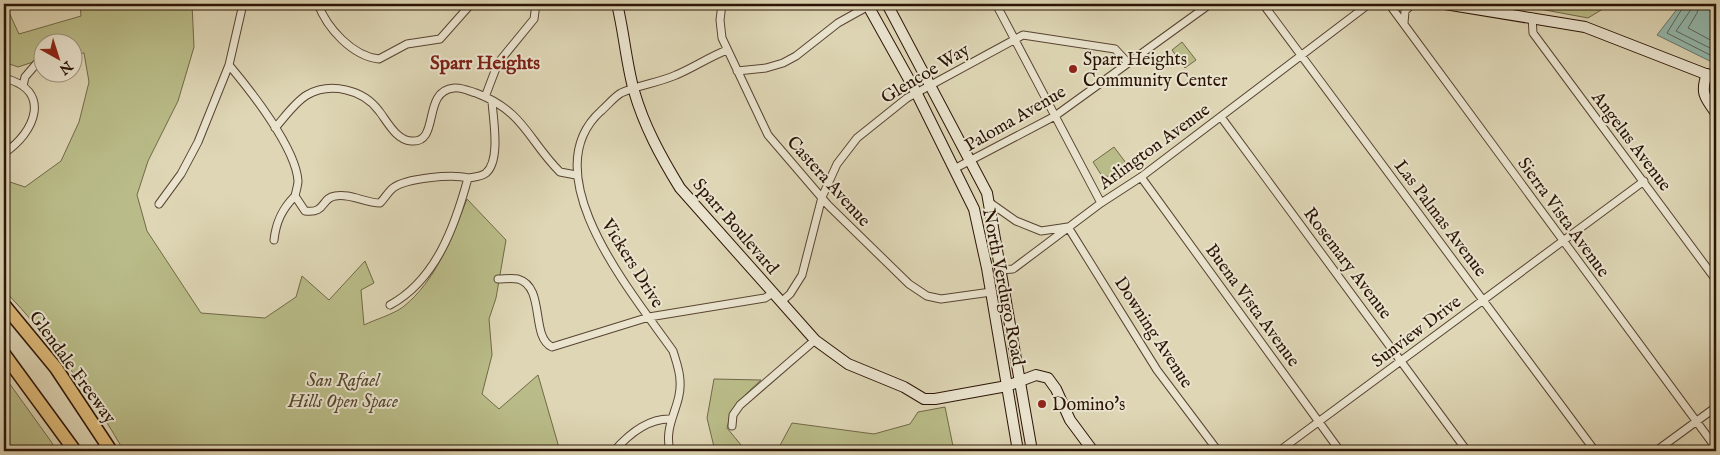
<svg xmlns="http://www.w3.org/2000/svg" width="1720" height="455" font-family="'IM FELL English',serif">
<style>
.green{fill:#b9bc88;stroke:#726847}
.water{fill:#93b9ad;stroke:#69776a}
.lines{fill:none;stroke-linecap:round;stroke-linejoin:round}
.shore{stroke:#5f665a;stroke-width:1}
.street-casing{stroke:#584432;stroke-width:9}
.secondary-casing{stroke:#2b1406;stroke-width:12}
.highway-casing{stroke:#2b1406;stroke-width:15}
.street{stroke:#eae4cf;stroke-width:7}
.secondary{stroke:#eae4cf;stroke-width:10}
.highway{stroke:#dfbb7a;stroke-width:12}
.poi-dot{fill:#8f2418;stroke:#eae4cf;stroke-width:2}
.labels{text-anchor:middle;stroke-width:4;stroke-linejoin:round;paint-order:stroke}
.poi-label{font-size:18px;fill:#2b1406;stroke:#eae4cf;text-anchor:start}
.street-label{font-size:18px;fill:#2b1406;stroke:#eae4cf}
.park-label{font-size:18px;font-style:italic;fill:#56462d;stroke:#eae4cf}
.neighbourhood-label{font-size:19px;font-weight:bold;fill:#7a1f14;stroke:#eae4cf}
</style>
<rect width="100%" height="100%" fill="#ded6b5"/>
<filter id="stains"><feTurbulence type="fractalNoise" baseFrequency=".004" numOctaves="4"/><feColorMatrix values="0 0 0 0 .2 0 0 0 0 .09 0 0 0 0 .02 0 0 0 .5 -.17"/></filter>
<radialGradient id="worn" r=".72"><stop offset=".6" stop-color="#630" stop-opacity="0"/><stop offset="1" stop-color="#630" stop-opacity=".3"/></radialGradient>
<path class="green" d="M80,4H192L194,47L178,101L148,161L137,195L147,231L201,313L265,318L296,297L302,276L329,300L365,261L374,283L361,290L364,325C376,319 392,315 403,307C436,281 452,237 467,199L506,240L496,298L489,319L492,355L482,394L499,409L538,375L560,451H124C91,394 50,338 4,290V180L25,187L61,161L79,122L89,82L84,53L73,54L72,42H42V59L18,67L4,62V8L6,6L19,34L81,16Z
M1513,4H1611L1588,18Z
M1182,42L1196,60L1185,68L1172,50Z
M1114,147L1132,171L1124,177L1102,176L1093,162Z
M4,376L50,440L57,451H4Z
M714,379L761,380C745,395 731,406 727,428L746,451H715L707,418Z
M945,407L954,451H777L792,423L874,434L910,424L918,412Z"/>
<path class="water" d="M1681,4H1716V64L1657,35Z"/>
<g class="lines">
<path class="shore" d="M1685,4L1667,33L1716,58
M1691,4L1690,11L1676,31L1716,51
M1699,4L1697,13L1688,28L1716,43"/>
<defs>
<path id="street" d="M4,4H5
M318,4C327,28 352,56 379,59L407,44L440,39L471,4
M722,4L720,20L722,38L768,135L828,205L909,284L927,296L941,299L991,292
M996,4L1101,203
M1263,4L1595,451
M1389,4L1716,448
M1532,17L1533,33L1716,280
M1404,23L1405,11L1412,4
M229,65C250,90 296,148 298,181C298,185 296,191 295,196L305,211C326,214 321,198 335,196C350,193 365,203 380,203C385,198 388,192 393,188C406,178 452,174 468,178
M737,71L766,68L783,63L796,56L838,23L872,4
M4,78C53,90 35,133 4,153
M23,86L25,77L37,63
M485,97L498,63L534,19L536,4
M1221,117L1467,451
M275,128C284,118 295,102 307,95C330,82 363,89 379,111C387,121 396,140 411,141C441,144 421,91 454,88C461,87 469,91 476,93C524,111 528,140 560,172L576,175
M954,169L1055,116L1210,4
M1141,177L1340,451
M989,202L1016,221L1041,231L1068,227L1157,370L1218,451
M159,204L181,174L198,142L229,65L243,4
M274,240C276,222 282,209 295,196
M1001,270L1013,269L1101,203L1141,177L1369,4
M498,279C504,279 512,278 518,279C546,287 530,337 552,347L649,317L765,298L773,293
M781,302L790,294L802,275L822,197L837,164L857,138L907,98L1023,35L1115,49L1128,63
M390,305C436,280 455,226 468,178C474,177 481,177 486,173C501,160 493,119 492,101
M732,426L733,415L740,405L815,340
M614,451C628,435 648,418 671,419
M670,451C663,424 682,406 680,381C680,371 676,361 673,351C633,294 531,174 601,111C608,105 614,97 621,93C638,85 658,83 676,75C693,68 709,57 727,50
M1279,451L1644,181
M1656,451L1716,407"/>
<path id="secondary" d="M617,4C624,32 626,62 634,91C644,126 661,157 680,188L815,340L848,364L904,387L924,399H935L1007,386L1036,375L1048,378L1056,389L1070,420L1093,451
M867,4L916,92L974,209L987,268L1018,451
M887,4L987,193L1032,451
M1445,4L1585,27L1716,78
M1707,74C1700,93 1705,98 1716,113"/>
<path id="highway" d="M4,305L56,368L111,451
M4,354L75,451"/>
</defs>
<use href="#street" class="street-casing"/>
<use href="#secondary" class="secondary-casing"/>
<use href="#highway" class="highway-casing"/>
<use href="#street" class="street"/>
<use href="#secondary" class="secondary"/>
<use href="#highway" class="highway"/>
</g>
<g class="poi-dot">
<circle cx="1073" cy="69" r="5"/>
<circle cx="1042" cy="404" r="5"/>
</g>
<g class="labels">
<g class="poi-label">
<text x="1083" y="65">Sparr Heights<tspan x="1083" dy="21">Community Center</tspan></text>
<text x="1052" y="410">Domino's</text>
</g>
<g class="street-label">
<text transform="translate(925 73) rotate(-31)" y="6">Glencoe Way</text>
<text transform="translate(1015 118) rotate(-30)" y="6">Paloma Avenue</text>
<text transform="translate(1632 141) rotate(53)" y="6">Angelus Avenue</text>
<text transform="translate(1154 146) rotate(-36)" y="6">Arlington Avenue</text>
<text transform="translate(829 181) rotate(48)" y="6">Castera Avenue</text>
<text transform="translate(1564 217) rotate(54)" y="6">Sierra Vista Avenue</text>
<text transform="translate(1441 218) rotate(53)" y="6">Las Palmas Avenue</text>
<text transform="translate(736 226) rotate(49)" y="6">Sparr Boulevard</text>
<text transform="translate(633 263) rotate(58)" y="6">Vickers Drive</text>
<text transform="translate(1348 263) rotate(53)" y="6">Rosemary Avenue</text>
<text transform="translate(1004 287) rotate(79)" y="6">North Verdugo Road</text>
<text transform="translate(1253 305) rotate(54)" y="6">Buena Vista Avenue</text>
<text transform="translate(1416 331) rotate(-37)" y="6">Sunview Drive</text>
<text transform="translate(1154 332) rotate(57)" y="6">Downing Avenue</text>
<text transform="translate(73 367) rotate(54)" y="6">Glendale Freeway</text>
</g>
<g class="park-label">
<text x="343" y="386">San Rafael<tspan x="343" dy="21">Hills Open Space</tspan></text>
</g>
<g class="neighbourhood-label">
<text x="485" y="69">Sparr Heights</text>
</g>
</g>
<rect width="1720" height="455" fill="none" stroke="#ded6b5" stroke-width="20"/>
<rect x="5" y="5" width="1710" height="445" fill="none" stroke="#2b1406" stroke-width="2.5"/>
<rect x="10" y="10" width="1700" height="435" fill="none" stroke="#2b1406"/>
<g transform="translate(58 58) rotate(141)"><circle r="24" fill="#eae4cf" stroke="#9e917f"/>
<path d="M0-4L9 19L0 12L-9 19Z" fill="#8f2418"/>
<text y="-8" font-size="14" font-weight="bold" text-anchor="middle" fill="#2b1406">N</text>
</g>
<rect width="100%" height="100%" filter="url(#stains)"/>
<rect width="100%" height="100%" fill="url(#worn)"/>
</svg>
